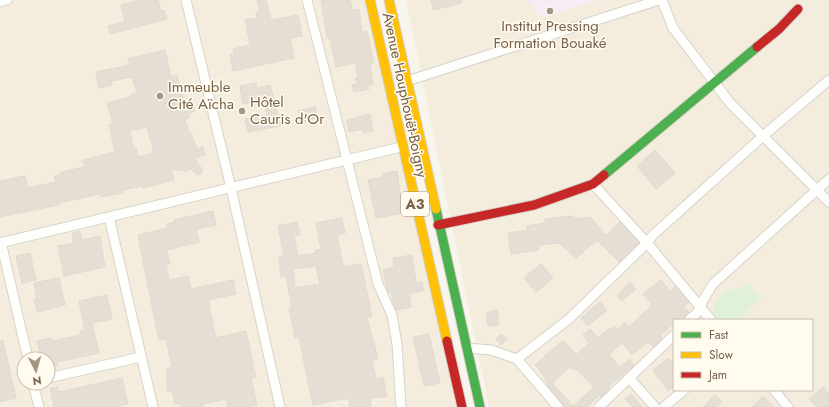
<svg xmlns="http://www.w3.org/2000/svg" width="829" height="407" font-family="Jost,sans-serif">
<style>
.residential{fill:#f4eddd;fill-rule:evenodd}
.education{fill:#f7ecf4}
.green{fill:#e1f1d7}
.building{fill:#e5ded4;stroke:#e2dace;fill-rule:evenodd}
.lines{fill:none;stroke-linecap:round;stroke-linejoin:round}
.street-casing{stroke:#d7d2cb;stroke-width:11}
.fast-casing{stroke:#d6d1c8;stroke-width:11}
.slow-casing{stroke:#d6d1c8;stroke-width:11}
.jam-casing{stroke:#d6d1c8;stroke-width:11}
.street{stroke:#fefefc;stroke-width:9}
.fast{stroke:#4caf50;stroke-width:9}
.slow{stroke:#ffc107;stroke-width:9}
.jam{stroke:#c62828;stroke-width:9}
.poi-dot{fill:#a59583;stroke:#fffbef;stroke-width:1.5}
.labels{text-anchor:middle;stroke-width:3;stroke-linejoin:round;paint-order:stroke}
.shield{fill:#fffbef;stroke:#a1907c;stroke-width:1}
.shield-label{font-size:14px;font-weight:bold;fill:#79624a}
.poi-label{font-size:15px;fill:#79624a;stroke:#fffbef;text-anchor:start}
.street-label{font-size:15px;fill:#79624a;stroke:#fffbef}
</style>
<rect width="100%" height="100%" fill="#f8f5ed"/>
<path class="residential" d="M0,0H375L467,407H0ZM24,359H48V383H24Z
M406,0H829V407H489ZM674,320H812V390H674Z"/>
<path class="education" d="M527,0H599L542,18Z"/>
<path class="green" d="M747,283L762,297L738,320H719L714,314L713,304L725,290L739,289Z"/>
<path class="building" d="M140,0H158L161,11L164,10L167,19L110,34L108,26L125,22L121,5Z
M257,0H266L271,20L298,15L302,36L290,38L294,58L233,71L230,55L234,54L233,49L250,45L245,20L257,18L256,12L260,11Z
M321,0H350L353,10L359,9L362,32L367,31L373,60V64L370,65L373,84L368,85L369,89L354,92L352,85L357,84L355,78H358L355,63L336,67L330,38H327Z
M431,0H462V3L433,10Z
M165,50L171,77L177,75L185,105L193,103L195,111L188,113L189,118L185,119L189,133H191L197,149L203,147L205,155L194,158L202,169L201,174L197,175L191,169L185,171L171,169L174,180L143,188L142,186L122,190L123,193L101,197L100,194L59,203V205L0,217V181L25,176L28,188L56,182L54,176L62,174L61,172L85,167L83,160L115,152L109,124H113L107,103L130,97V95L137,93L132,77L111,81L112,85L99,88L96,72L130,65L128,59ZM147,127L154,153L138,157L136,148H133L130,131Z
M256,83L257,88L270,85L281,126L248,132L245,119L267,115L264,100L243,104L240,86Z
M315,107L318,118L300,122L298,111Z
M370,114L373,131L364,133L363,129L349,132L347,120Z
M655,150L675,173L656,189L637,166Z
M397,171L403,213L376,218L368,180L383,177L382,174Z
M213,211L216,225L196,229L199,242L167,250L170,264L166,265L169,280L188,276L191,289L233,280L236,294L208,300L216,338L246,331L256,377L251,378L257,405L247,407H228L226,399L203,404L204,407H181L180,403L175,404L172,391L168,392L166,379L168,378L166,369L172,367L166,339L159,340L142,257L138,235L167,228L166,224L175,222L174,220Z
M574,216V219L590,217L606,235L620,222L639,243L619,262L597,240L576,258L559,243L538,245L539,250L511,254L508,233L528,230L527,226L545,223V219Z
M342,218L345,233L337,235L343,267L361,264L372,316L367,317L378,359L372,360L376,379L383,377L387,396L370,399L371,407H350L348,398L313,405L299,338H295L289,308H292L286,276L281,277L279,257L284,256L278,226L297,222L300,235L294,236L298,256L315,253V250L321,249L316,223ZM316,266L320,284L295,288L293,269Z
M80,231L82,240L100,236L105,267L64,276L58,246L74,243L72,233Z
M30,253L36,280L22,283L16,256Z
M412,255L416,283L422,282L424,290L409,294L411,307L396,310L391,292H388L383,270L394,267L393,258Z
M541,264L553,278L536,292L524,278Z
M59,278L65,305L37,312L34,299L37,298L34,283Z
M661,280L670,291L675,286L689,302L684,307L689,312L683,320H674V323L660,336L662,338L653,347L648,342L632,355L622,343L609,355L620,367L630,359L634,365L609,386L610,388L601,397L600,395L587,407H564L548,386L544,376L535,365L563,340L576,355L589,343L583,335L590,329L598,338L608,329L610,330L615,326L618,329L625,322L629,327L652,305L643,294ZM570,367L573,370L575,368L594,387L573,406L552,383Z
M630,282L636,289L622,301L617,296Z
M107,295L112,319L92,323L99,353L57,362L58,366L48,368V359H41L37,341L51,338L52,341L81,335L80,331L85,330L79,301Z
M600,302L607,310L588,326L581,318Z
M497,310L499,325L488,326L486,313Z
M429,334L440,383L424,386L413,337Z
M501,334L507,339L501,345L496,339Z
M3,340L16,398L0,402V341Z
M669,358L674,364V374L670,377L674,382V386L668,391L653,370Z
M122,378L128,404L115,407H54L50,388L57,387L59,392Z
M823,387L829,394V407H816L809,399Z
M631,394L643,407H632L625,399Z
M715,395L722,402L717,407H703Z
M763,396L774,407H752Z"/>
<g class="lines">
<defs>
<path id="street" d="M186,0L231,188L280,407
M307,0L378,284L392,315L397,344L401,407
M662,0L673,28L730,103L829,202
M0,2L7,0
M407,81L659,0
M593,184L647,243L653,235L763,136L829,80
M109,217L153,407
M1,242L28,359
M0,243L401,147
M689,320L701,309L702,302L713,284L829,179
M467,348L491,350L517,359L558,407
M517,359L569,319L647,243L711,320
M48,378L141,357
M630,379L655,407
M33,383L39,407
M774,390L788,407
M599,407L674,335
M664,407L684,390"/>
<path id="fast" d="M604,175L757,47
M436,209L480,407"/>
<path id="slow" d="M370,0L447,341
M389,0L436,209"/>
<path id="jam" d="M757,47L779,29L798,9
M438,225L534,205L593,184L604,175
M447,341L462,407"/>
</defs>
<use href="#street" class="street-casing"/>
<use href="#fast" class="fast-casing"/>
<use href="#slow" class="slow-casing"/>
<use href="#jam" class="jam-casing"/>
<use href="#street" class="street"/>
<use href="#fast" class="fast"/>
<use href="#slow" class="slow"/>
<use href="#jam" class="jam"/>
</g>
<g class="poi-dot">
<circle cx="550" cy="11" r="4"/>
<circle cx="160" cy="96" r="4"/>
<circle cx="242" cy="111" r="4"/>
</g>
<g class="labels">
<rect class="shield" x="401" y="192" width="28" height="24" rx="3"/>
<g class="shield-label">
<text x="415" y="209">A3</text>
</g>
<g class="poi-label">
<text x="550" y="31" text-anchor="middle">Institut Pressing<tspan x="550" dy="17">Formation Bouaké</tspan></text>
<text x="168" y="92">Immeuble<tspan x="168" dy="17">Cité Aïcha</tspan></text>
<text x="250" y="107">Hôtel<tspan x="250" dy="17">Cauris d'Or</tspan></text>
</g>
<g class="street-label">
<text transform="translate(405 95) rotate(78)" y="5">Avenue Houphouët-Boigny</text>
</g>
</g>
<rect x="673" y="319" width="140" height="72" fill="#fffbef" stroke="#c9bead"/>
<rect x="681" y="332" width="20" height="6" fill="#4caf50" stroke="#c9bead"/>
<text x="709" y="339" font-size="12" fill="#79624a">Fast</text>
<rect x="681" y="352" width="20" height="6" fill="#ffc107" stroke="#c9bead"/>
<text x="709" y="359" font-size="12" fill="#79624a">Slow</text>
<rect x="681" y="372" width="20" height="6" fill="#c62828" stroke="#c9bead"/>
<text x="709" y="379" font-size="12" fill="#79624a">Jam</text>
<g transform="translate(36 371) rotate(174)"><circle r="19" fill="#fffbef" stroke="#c9bead"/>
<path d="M0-3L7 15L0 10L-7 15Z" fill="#a59583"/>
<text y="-6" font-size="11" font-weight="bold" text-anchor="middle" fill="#79624a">N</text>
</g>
</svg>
